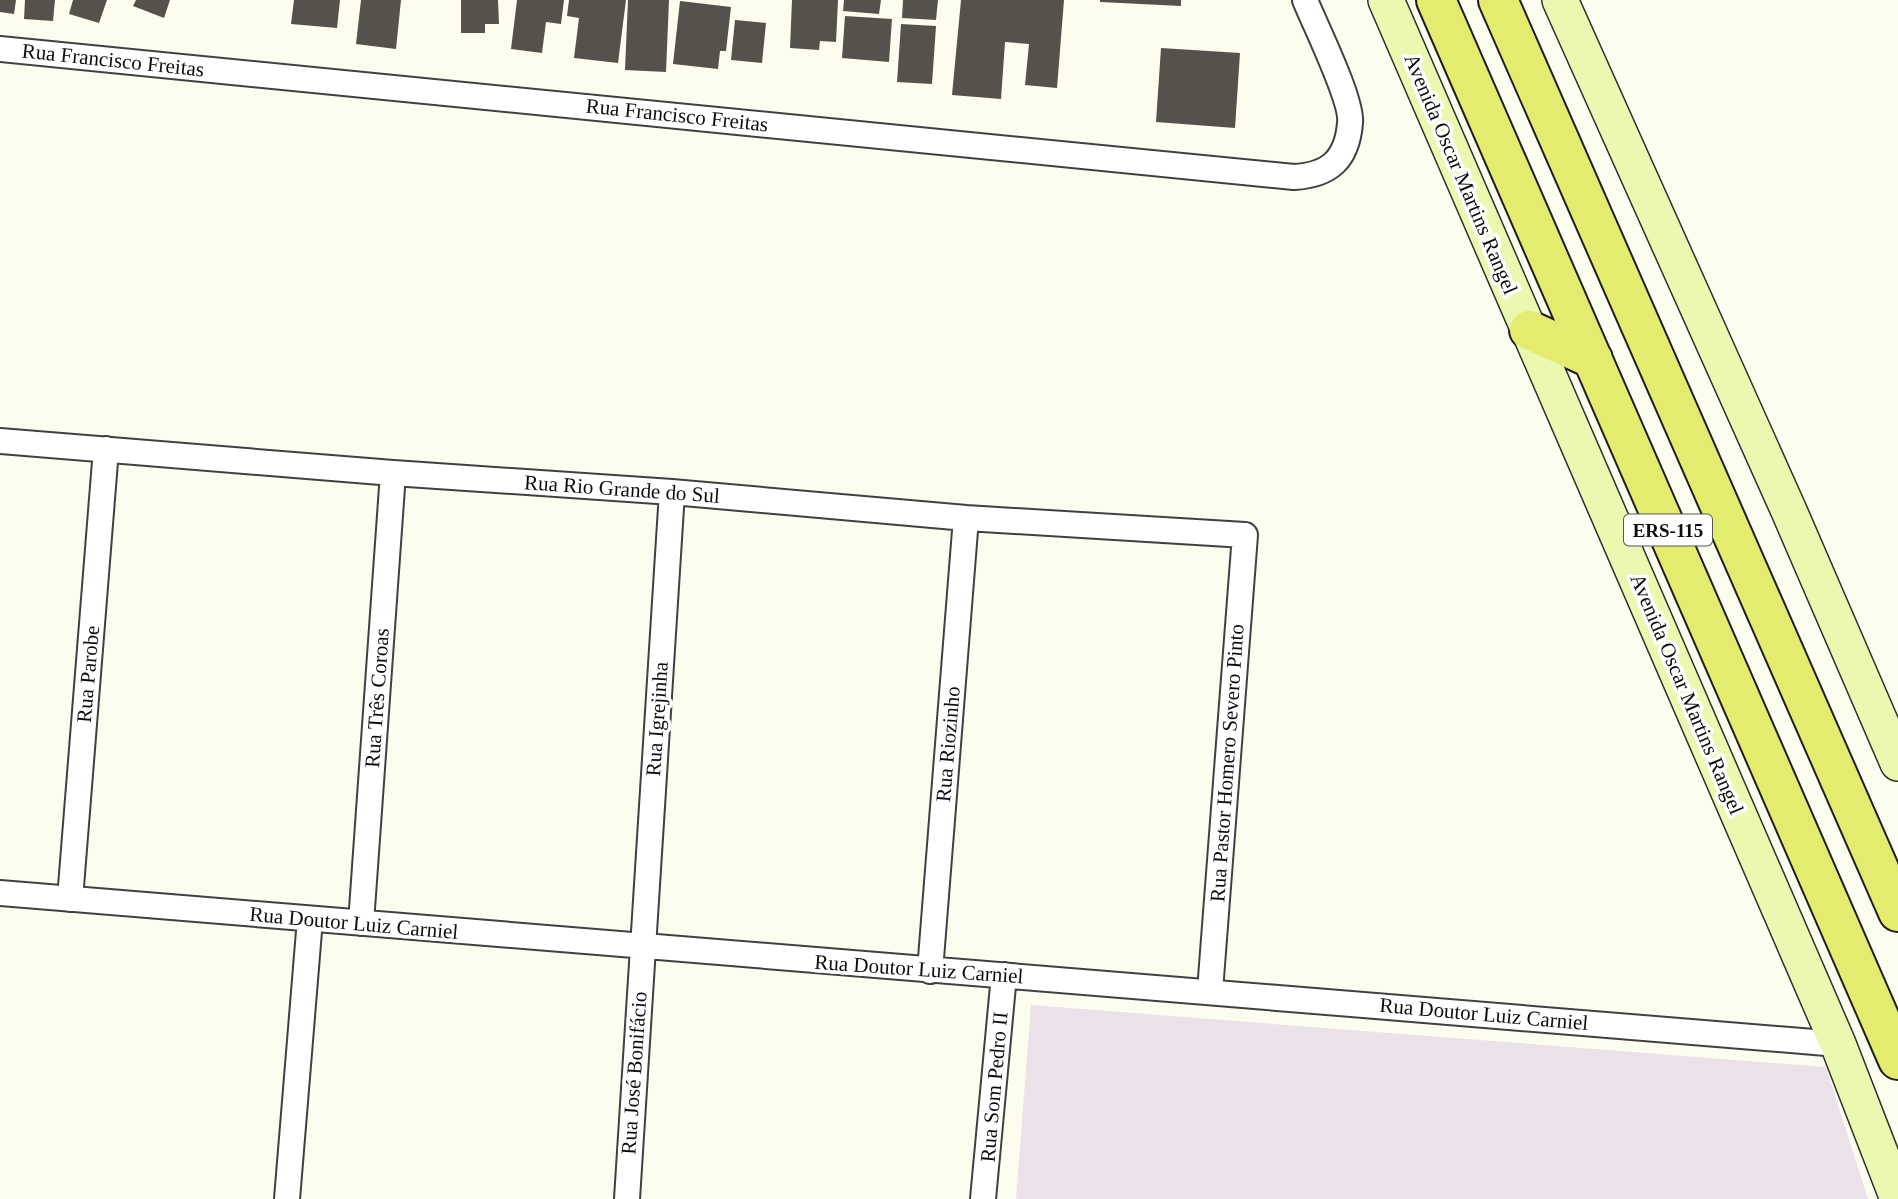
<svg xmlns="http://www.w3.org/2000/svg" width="1898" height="1199" font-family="'Times New Roman',serif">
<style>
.industrial{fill:#ebe2e9}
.building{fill:#55524b}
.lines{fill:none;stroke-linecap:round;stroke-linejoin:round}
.minor-casing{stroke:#404040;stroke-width:28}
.secondary-casing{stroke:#2f2f2f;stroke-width:38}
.primary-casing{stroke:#1e1e1e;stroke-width:42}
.minor{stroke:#fff;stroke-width:24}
.secondary{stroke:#eaf8b0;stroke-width:35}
.primary{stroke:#e4ec70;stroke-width:38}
.labels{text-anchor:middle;stroke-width:7;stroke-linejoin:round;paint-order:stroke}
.shield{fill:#fff;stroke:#565656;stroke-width:2}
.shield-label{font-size:19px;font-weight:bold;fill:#0d0d0d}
.street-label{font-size:21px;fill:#0d0d0d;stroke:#fff}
</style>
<rect width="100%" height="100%" fill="#fcfdef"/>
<path class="industrial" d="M1031,1005L1826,1067L1868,1199H1016Z"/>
<path class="building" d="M0,0H16L14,14L0,12Z
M25,0H55L53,21L24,19Z
M73,0H107L99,23L69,14Z
M136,0H170L164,18L133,6Z
M294,0H340L337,28L291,24Z
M361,0H401L396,49L356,44Z
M461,0H498L499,24H485V33H461Z
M517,0H564L561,24L546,22L542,53L511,49Z
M569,0H626L618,63L574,58L579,18L567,16Z
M628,0H669L666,72L625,70Z
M792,0H838L836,42L820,41L819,50L790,48Z
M844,0H881L879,14L843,11Z
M903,0H938L936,20L902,18Z
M961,0H1064L1057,88L1025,85L1029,44L1005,42L1001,99L952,95Z
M1100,0H1181V6L1100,2Z
M680,1L731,7L726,51H720L718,69L673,64Z
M845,16L892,19L889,62L842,58Z
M735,20L766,23L762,63L731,60Z
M901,24L936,26L932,84L897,82Z
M1161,48L1240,53L1235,128L1156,122Z"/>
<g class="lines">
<defs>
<path id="minor" d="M0,49L1294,177C1329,175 1347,160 1350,123C1353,101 1315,25 1305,0
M0,441L393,473L672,492L966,518L1245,535L1210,991
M0,893L1838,1044
M70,899L106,449
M361,923L393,473
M930,971L966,518
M287,1199L310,919
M627,1199L672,492
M983,1199L1004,975"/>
<path id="secondary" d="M1386,0L1838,1044L1898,1199
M1560,0L1789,511L1898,763"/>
<path id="primary" d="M1436,0L1898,1060
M1498,0L1898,912
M1529,330L1593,359"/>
</defs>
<use href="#minor" class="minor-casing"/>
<use href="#secondary" class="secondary-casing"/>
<use href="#primary" class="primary-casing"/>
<use href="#minor" class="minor"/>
<use href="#secondary" class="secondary"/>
<use href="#primary" class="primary"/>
</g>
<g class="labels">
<rect class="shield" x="1624" y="514.5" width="88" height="31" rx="5"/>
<g class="shield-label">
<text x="1668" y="537">ERS-115</text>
</g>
<g class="street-label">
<text transform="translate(113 60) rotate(6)" y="7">Rua Francisco Freitas</text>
<text transform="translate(677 115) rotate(6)" y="7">Rua Francisco Freitas</text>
<text transform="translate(1461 174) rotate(67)" y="7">Avenida Oscar Martins Rangel</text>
<text transform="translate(622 489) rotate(4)" y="7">Rua Rio Grande do Sul</text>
<text transform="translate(88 674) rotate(-85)" y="7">Rua Parobe</text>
<text transform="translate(1687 694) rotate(67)" y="7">Avenida Oscar Martins Rangel</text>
<text transform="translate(377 698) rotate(-86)" y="7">Rua Três Coroas</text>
<text transform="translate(657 719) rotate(-86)" y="7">Rua Igrejinha</text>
<text transform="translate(948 744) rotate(-85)" y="7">Rua Riozinho</text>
<text transform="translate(1227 763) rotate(-86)" y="7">Rua Pastor Homero Severo Pinto</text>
<text transform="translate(354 923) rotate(5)" y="7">Rua Doutor Luiz Carniel</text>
<text transform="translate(919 969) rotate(4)" y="7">Rua Doutor Luiz Carniel</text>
<text transform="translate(1484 1014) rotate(5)" y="7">Rua Doutor Luiz Carniel</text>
<text transform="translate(634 1073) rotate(-86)" y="7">Rua José Bonifácio</text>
<text transform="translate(994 1087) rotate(-85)" y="7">Rua Som Pedro II</text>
</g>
</g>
</svg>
